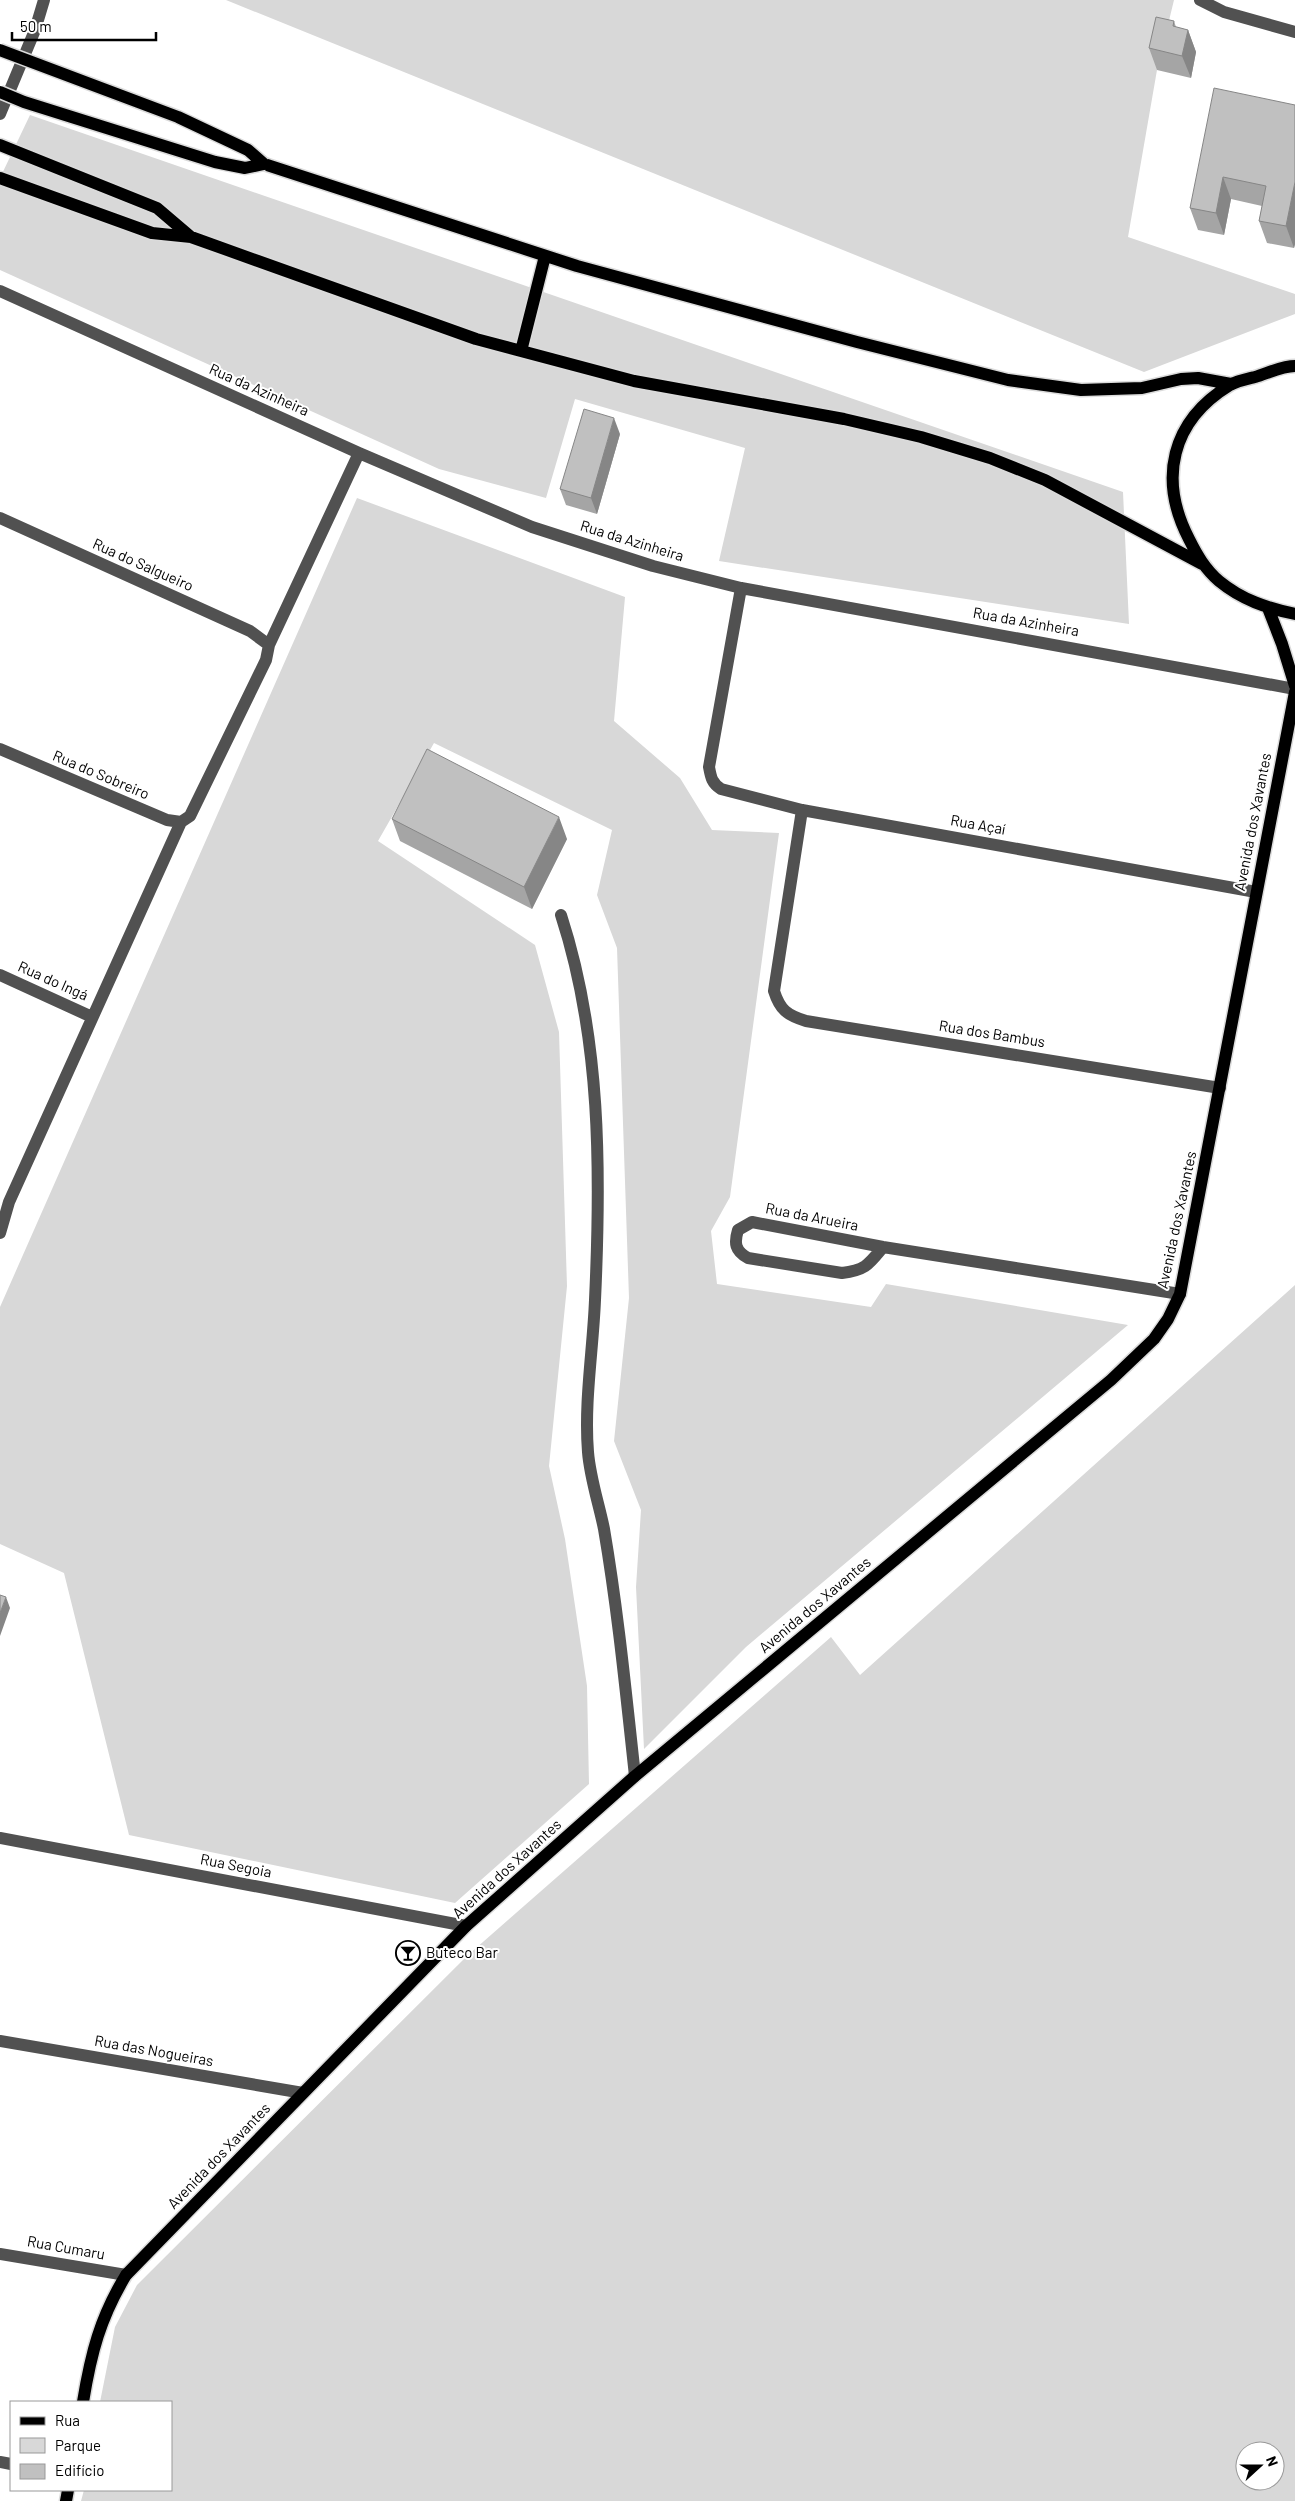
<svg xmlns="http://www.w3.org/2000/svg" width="1295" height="2501" font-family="Barlow,sans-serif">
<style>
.green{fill:#d8d8d8;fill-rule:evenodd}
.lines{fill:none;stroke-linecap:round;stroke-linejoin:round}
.major-casing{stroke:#dbdbdb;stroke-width:15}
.minor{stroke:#515151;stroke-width:12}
.major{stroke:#000;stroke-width:12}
.major-bridge-casing{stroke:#dbdbdb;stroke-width:15;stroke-linecap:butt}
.major-bridge{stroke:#000;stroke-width:12}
.wall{fill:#a5a5a5}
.shaded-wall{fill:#868686}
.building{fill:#c0c0c0;stroke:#868686}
.labels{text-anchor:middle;stroke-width:4;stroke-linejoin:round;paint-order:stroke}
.street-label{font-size:15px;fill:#000;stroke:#fff}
.poi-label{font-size:15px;fill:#000;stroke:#fff;text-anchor:start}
</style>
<rect width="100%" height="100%" fill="#fff"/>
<path class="green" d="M226,0H1174L1157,70L1128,237L1295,294V314L1144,372Z
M30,115L1123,492L1129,624L719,561L745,448L575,399L546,498L439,469L0,270V178Z
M357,498L625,597L614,721L680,778L712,830L779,833L730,1197L711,1231L717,1284L871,1307L886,1284L1128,1325L746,1647L644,1749L636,1587L641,1510L614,1441L629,1298L617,948L597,895L612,830L434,743L378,841L535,945L559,1032L567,1286L549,1466L565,1539L587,1686L589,1784L455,1903L129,1835L64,1573L0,1544V1307Z
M1295,1285V2501H81L84,2490H171V2402H100L115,2327L137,2285L467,1956L831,1637L860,1675ZM1245,2451H1275V2481H1245Z"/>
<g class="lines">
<defs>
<path id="major" d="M0,145L157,208L191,237
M264,164L577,266L857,342L1008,380L1081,390L1142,388L1181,379L1198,378L1231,384
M0,178L152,233L191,237L476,339L634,381L844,419L921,437L990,458L1045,480L1202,564
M521,351L545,256
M1295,366C1282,366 1268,373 1255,377C1247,379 1237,381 1230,385C1171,421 1158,479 1189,539C1197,555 1205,569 1219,581C1242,600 1267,608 1295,614
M1268,608L1282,644L1295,686
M83,2402C91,2353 100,2318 126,2275L466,1926L635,1776L1111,1380L1154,1339L1168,1319L1180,1294L1295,692
M66,2501L68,2490"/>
</defs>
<use href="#major" class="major-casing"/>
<path class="minor" d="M1200,0L1224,12L1295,32
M0,114L35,30L44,0
M0,291L359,453L532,527L653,566L741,588L1295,689
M0,518L250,631L269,645
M741,588L709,767C711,778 712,783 721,789L802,810L1256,892
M0,749L167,820L181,822L190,816L266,660L269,645L359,453
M802,810L774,991C780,1010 787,1015 806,1021L1220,1088
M561,915C601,1038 601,1171 595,1300C593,1350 584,1402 588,1452C590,1478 599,1504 604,1529C618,1611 626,1694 635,1776
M0,975L92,1017
M0,1233L9,1202L181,822
M883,1247C869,1264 866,1270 842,1273L748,1258C735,1251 734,1243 738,1230L752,1222L883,1247L1180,1294
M0,1838L466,1926
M0,2041L303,2093
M0,2254L126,2275
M0,2462L11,2464"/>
<use href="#major" class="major"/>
<defs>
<path id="major-bridge" d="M0,50L178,117L248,150L264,164
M0,92L24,102L215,162L245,168L264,164"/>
</defs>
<use href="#major-bridge" class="major-bridge-casing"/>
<use href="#major-bridge" class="major-bridge"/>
</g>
<path class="wall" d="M1174,21L1176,27L1188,30L1196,52L1191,78L1157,70L1149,48Z
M1295,105V244L1294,248L1267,243L1259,221L1262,206L1231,199L1224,235L1198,230L1190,208Z
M620,434L597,514L566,505L560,489Z
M392,819L567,839L532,909L400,841Z"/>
<path class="shaded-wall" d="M1188,30L1196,52L1191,78L1182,56Z
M1223,177L1231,199L1224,235L1216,213Z
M1295,182V244L1294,248L1286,226Z
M614,418L620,434L597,514L591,498Z
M559,817L567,839L532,909L524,887Z
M6,1597L10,1608L0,1636V1613Z"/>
<path class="building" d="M1156,17L1174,21L1173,26L1188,30L1182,56L1149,48Z
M1214,88L1295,105V182L1286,226L1259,221L1266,186L1223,177L1216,213L1190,208Z
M584,409L614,418L591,498L560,489Z
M427,749L559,817L524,887L392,819Z
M0,1595L6,1597L0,1613Z"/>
<defs>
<symbol id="bar-ring" viewBox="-11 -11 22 22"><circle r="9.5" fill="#fff" stroke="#000" stroke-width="1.5"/><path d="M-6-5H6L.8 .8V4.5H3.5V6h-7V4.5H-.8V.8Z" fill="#000"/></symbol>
</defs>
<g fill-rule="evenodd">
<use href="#bar-ring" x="394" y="1939" width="28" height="28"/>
</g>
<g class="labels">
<g class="street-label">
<text transform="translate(259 390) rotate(24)" y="5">Rua da Azinheira</text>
<text transform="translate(632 541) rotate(17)" y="5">Rua da Azinheira</text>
<text transform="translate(143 565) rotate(24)" y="5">Rua do Salgueiro</text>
<text transform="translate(1026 622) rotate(10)" y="5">Rua da Azinheira</text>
<text transform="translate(101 775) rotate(23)" y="5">Rua do Sobreiro</text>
<text transform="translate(1253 822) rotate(-79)" y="5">Avenida dos Xavantes</text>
<text transform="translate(978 825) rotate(10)" y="5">Rua Açaí</text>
<text transform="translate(53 981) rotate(24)" y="5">Rua do Ingá</text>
<text transform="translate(992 1034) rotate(9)" y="5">Rua dos Bambus</text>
<text transform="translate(812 1217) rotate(11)" y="5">Rua da Arueira</text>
<text transform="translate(1177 1220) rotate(-78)" y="5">Avenida dos Xavantes</text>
<text transform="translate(815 1605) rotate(-40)" y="5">Avenida dos Xavantes</text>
<text transform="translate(236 1866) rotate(11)" y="5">Rua Segoia</text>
<text transform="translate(507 1869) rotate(-42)" y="5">Avenida dos Xavantes</text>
<text transform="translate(154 2051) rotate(10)" y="5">Rua das Nogueiras</text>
<text transform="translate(219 2156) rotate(-46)" y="5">Avenida dos Xavantes</text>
<text transform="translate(66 2248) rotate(10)" y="5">Rua Cumaru</text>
</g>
<g class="poi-label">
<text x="426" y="1958">Buteco Bar</text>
</g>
</g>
<rect x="10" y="2401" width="162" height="90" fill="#ffffff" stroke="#999999"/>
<rect x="20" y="2417" width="25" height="8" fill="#000000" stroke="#999999"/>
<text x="55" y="2426" font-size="15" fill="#000000">Rua</text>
<rect x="20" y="2438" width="25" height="15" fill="#d8d8d8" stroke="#999999"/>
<text x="55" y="2451" font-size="15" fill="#000000">Parque</text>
<rect x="20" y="2464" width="25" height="15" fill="#c0c0c0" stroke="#999999"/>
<text x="55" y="2476" font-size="15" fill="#000000">Edifício</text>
<g transform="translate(1260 2466) rotate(69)"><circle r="24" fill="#ffffff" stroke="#999999"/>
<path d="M0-4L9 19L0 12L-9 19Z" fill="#000000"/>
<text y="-8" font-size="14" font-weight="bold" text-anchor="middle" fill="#000000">N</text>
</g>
<path d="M12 32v8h144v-8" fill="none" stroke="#000000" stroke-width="2.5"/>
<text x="20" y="32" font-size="15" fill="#000000" stroke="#ffffff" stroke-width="4" paint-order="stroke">50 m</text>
</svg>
